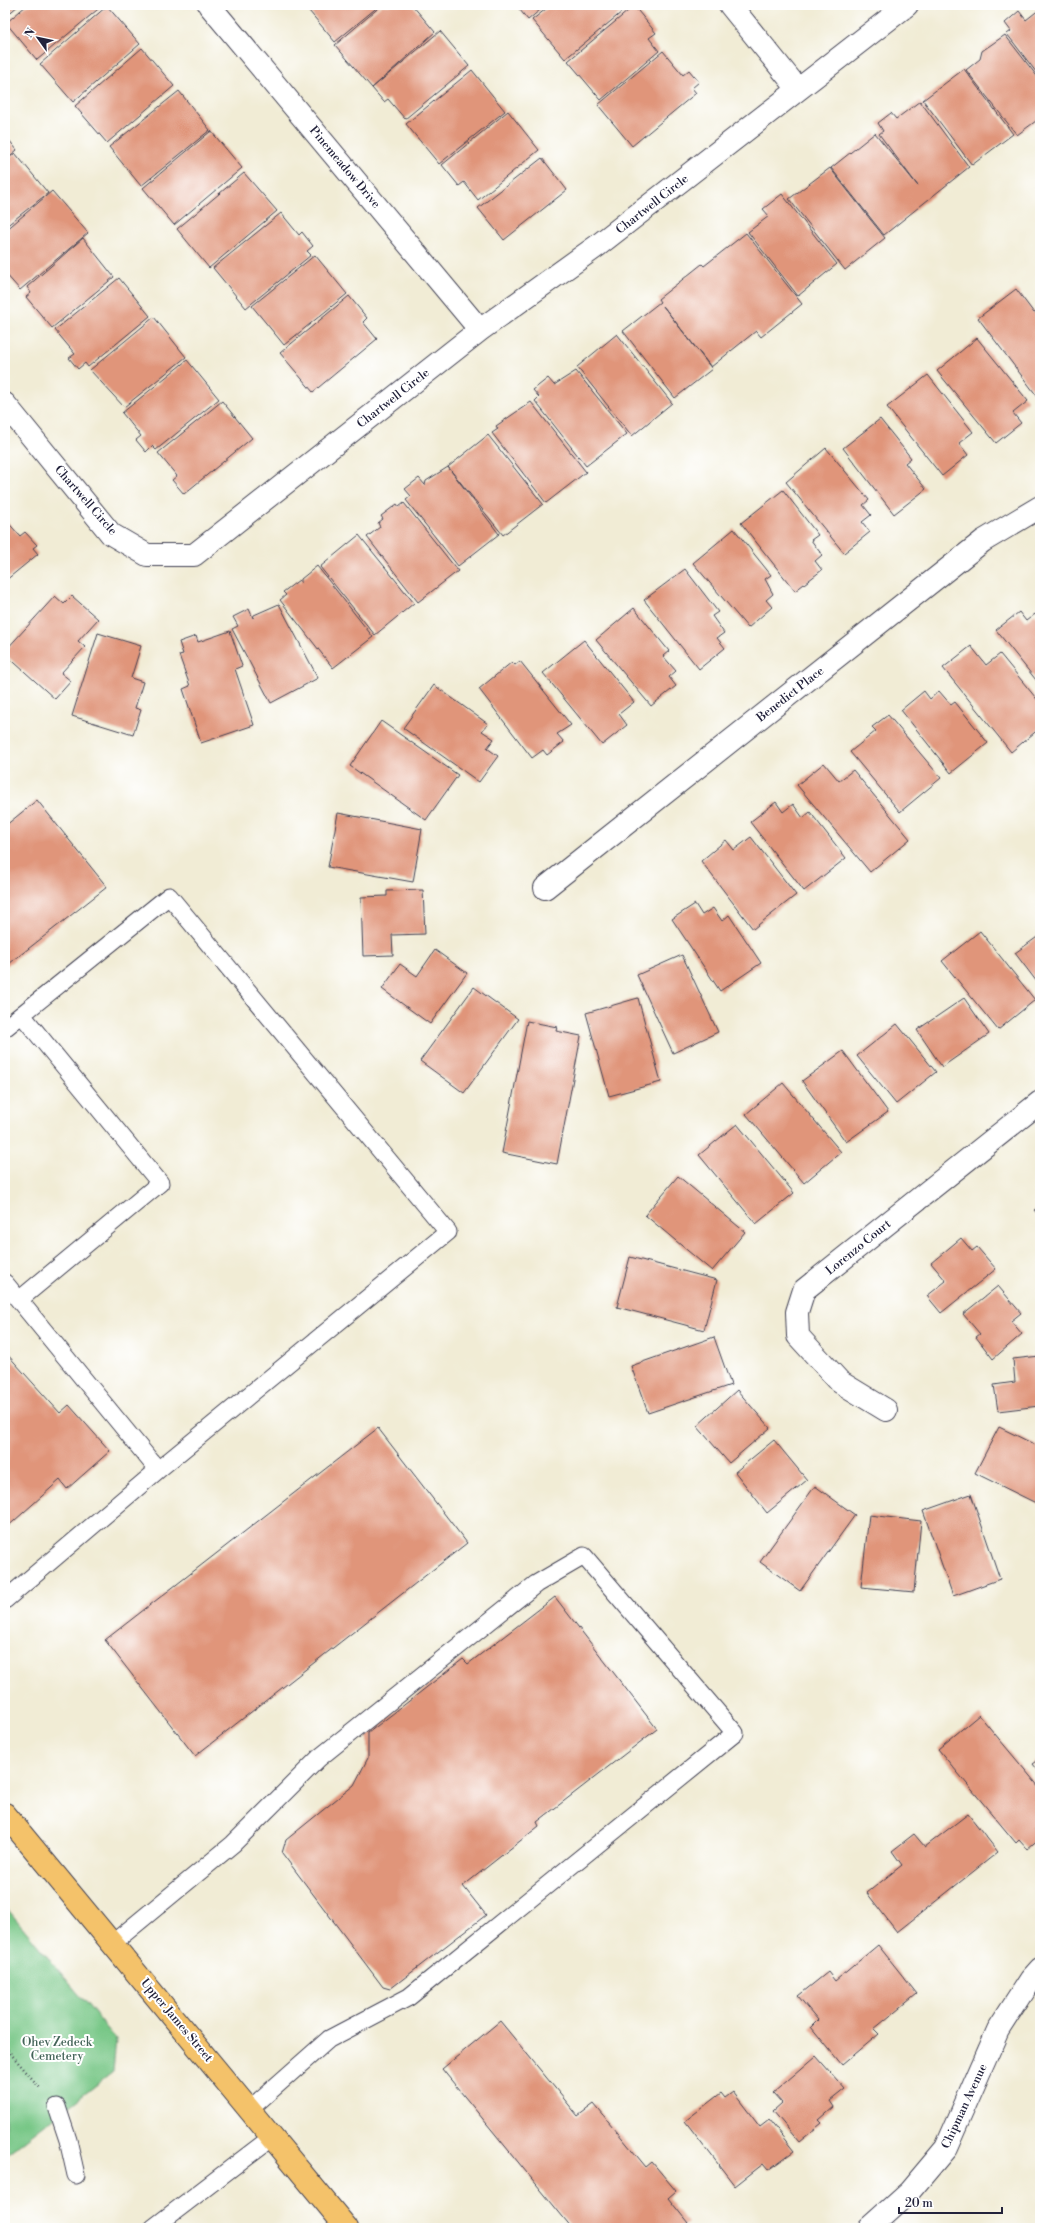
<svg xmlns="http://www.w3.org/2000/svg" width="1045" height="2233" font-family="'Libre Bodoni',serif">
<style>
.green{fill:#78c787;stroke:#4d7461}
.building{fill:#e0957a}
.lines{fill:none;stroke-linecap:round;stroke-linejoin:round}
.lane-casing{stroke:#414052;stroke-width:19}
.street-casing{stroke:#414052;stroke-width:24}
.primary-casing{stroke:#414052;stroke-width:24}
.path{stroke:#414052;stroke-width:2.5;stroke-dasharray:1 3;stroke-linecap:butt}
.lane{stroke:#fff;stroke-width:17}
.street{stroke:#fff;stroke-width:22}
.primary{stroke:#f4c26a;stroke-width:22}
.labels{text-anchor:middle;stroke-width:4;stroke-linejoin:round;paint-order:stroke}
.street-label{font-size:12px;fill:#22223b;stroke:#fff}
.park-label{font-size:12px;fill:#446459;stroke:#fff}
</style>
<rect width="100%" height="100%" fill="#fff"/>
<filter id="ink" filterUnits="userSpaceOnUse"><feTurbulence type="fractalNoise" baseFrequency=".025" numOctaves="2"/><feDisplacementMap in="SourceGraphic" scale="8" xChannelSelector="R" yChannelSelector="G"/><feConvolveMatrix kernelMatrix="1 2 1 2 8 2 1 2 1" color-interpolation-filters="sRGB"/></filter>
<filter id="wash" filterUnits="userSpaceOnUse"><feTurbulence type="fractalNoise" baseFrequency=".012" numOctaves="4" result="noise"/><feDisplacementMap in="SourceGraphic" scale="16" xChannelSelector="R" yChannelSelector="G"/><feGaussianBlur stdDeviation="0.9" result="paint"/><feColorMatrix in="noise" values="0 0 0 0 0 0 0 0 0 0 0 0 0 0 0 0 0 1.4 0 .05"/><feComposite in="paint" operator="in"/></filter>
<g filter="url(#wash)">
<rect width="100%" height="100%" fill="#f1ecd5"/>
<path class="green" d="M5,1906L116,2039L113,2072L5,2156Z"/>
<g id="blocks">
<path class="building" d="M5,5H19L5,17Z
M27,5H103L37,60L6,23Z
M304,5H380L335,42Z
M382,5H412L435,32L372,88L335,45Z
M516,5H546L528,20Z
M551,5H626L628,7L565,59L532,20Z
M107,6L140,44L73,102L40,64Z
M634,6L656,33L649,38L659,51L601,100L568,61Z
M1040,9V77L1007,34L1011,31L1005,23L1019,11L1026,20Z
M440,31L469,66L405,119L388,99L384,102L372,88Z
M1005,35L1040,80V118L1017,135L966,70L980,59L982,51Z
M142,48L174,86L107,143L75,106Z
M663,51L683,75L689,70L699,82L692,88L696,93L632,146L598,105Z
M964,69L1013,134L972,165L923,100Z
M472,70L505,111L439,164L406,124Z
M179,91L210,130L141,186L109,147Z
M920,101L969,167L884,235L831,168L875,133L918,186L879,134L883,131L878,123L891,113L896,119Z
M508,111L539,150L478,200L464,182L459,186L442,165Z
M211,131L242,168L174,225L143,188Z
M5,135L17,150L5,160Z
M15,153L48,193L5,227V161Z
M542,158L567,190L504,240L478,208Z
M830,168L885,238L845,270L789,199Z
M244,173L277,211L209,268L177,229Z
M52,191L88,233L20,290L5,273V231Z
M782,194L837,264L798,296L748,232L769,216L763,209Z
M281,213L299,235L302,232L313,246L307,251L311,255L246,308L213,268Z
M746,233L802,304L761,337L756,331L711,367L663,306L712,369L675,398L623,331L660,302L658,299L702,264L704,266Z
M83,238L114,277L52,328L26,297L31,293L27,287Z
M315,255L347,294L284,345L252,306Z
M119,278L150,316L88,367L85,363L78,369L69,358L75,354L55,330Z
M1016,289L1034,313L1037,311L1040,315V400L978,318Z
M349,296L367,318L363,322L377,339L313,392L280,353Z
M154,317L186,357L124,407L90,370Z
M617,334L672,403L632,436L577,367Z
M977,338L1028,401L1013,413L1021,423L996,443L937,371Z
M187,360L219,399L156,450L152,446L146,452L136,440L141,436L122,413Z
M576,371L627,434L586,466L535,401L539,397L533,390L548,378L554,385Z
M928,375L973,432L959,443L968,455L942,476L887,407Z
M222,401L252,438L184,494L172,480L177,476L158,453Z
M531,402L586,472L546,503L492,433L498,429L496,426Z
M880,419L911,458L905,463L926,489L894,514L843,448Z
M488,435L543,504L503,535L448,467Z
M826,448L869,500L863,505L871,515L862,522L870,532L844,553L786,482Z
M448,467L499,534L458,566L406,500L411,496L405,489L419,478L425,485L426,481Z
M783,490L818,535L811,540L822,555L815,561L822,570L795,591L741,523Z
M404,503L458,571L418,602L367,537L380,527L378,523L383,519L381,516L397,504L399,507Z
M5,519L20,536L25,532L37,545L33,548L38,554L5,581Z
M734,529L771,575L765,579L773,594L766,600L772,607L748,628L693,563Z
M359,535L414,603L375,635L320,567Z
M317,566L373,637L333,668L280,600L286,595L283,592L299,580L301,583V579Z
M685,569L718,612L712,616L724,633L717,638L725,648L699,669L644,600Z
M55,596L64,604L72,596L98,619L78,641L85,647L61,673L71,681L55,699L5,654V651Z
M279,604L318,678L271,703L232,629L238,626L233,617L249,609L253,618L254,615Z
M634,608L669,651L663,656L676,671L669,677L676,686L651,706L596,640Z
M1019,612L1026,621L1035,614L1040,620V685L996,630Z
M230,631L242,666L235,669L254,725L201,743L183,689L190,686L179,655L183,654L179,642L196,636L198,642Z
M98,633L141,646L131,678L143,682L135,708L141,710L133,735L72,716Z
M584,640L634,702L619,714L627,725L602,745L543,673Z
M971,646L986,665L1000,654L1040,703V728L1011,752L943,668Z
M520,661L571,725L557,734L564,742L547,755L543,750L532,758L479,689L512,662L515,665Z
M434,685L488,724L482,731L494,739L487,748L498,756L479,782L403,728Z
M924,691L930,699L939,691L951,705L955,702L988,743L951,773L901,710Z
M888,715L941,778L900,812L850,752L876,731L872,727Z
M381,721L458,775L426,820L350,766Z
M824,763L839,781L853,770L910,839L870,872L797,785Z
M37,800L107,887L5,967V826Z
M776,802L783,812L793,804L803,818L810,812L846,858L804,891L750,822Z
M338,813L422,829L413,882L328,867Z
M751,837L796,895L753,929L701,861L726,840L734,850Z
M423,890L425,934L392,935L393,955L363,956L361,897L387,896V891Z
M695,904L702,915L713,908L722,921L729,915L761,963L720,991L672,919Z
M980,931L1035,1000L998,1030L942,961Z
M1040,935V986L1015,953Z
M435,950L467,973L430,1024L382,989L400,964L417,976Z
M682,955L718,1032L673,1053L637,975Z
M474,987L518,1019L464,1093L420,1061Z
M638,998L661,1082L609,1096L586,1013Z
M964,998L989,1034L942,1067L917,1030Z
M527,1021L557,1027L556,1031L581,1036L557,1164L502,1153Z
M897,1024L936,1072L896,1104L857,1056Z
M843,1051L888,1112L846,1142L802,1081Z
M783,1083L841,1152L804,1183L746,1114Z
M737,1124L794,1193L756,1224L699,1155Z
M678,1176L745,1232L712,1271L645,1215Z
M1040,1206V1217L1034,1210Z
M961,1238L972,1251L977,1247L996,1269L941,1313L927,1296L946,1281L931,1263Z
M630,1257L717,1280L704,1330L617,1307Z
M998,1286L1021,1313L1011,1321L1022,1334L993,1359L976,1337L980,1334L963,1314Z
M714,1337L731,1385L648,1413L631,1366Z
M6,1353L60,1413L69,1405L110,1451L67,1489L60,1480L5,1529Z
M1040,1356L1039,1406L998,1411L994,1385L1015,1382L1013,1359Z
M737,1390L770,1428L729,1463L697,1426Z
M999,1427L1040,1447V1505L975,1473Z
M378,1428L467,1543L195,1756L105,1640Z
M774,1440L807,1480L767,1513L735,1472Z
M815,1486L855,1515L800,1591L760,1562Z
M971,1494L1000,1579L953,1596L923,1511Z
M869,1515L921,1521L914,1592L861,1587Z
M555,1597L657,1729L537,1822L539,1826L463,1886L486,1915L390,1989L383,1987L282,1853L286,1840L354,1785L368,1758V1733L463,1659L468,1664Z
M979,1715L1040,1788V1825L1035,1830L1040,1838L1027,1849L1019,1840L1016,1843L938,1749Z
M1040,1759V1773L1033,1764Z
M968,1814L998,1852L897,1932L867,1893L902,1865L892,1851L914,1834L925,1847Z
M878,1945L917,1994L874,2029L879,2034L842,2065L811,2027L818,2020L798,1996L828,1972L835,1981Z
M500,2021L578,2116L594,2104L646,2167L652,2162L676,2191L668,2198L688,2223L682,2228H572L442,2069Z
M816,2056L845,2089L830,2101L834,2107L819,2120L822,2123L799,2142L773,2111L782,2103L773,2093Z
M733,2092L760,2127L769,2120L794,2151L768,2170L763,2164L735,2186L685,2121L721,2093L725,2098Z"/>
</g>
</g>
<g filter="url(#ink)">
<use href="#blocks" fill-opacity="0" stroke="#414052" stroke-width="1"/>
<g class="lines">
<defs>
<path id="lane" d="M5,1028L169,896L448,1232L158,1470
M5,1283L158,1470L5,1600
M19,1300L160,1183L22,1015
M113,1943L233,1844L319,1758L536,1584L584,1556L735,1733L409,1997L329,2039L250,2109
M57,2107L68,2140L76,2175
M153,2228L272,2137"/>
<path id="street" d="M209,5L480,330
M730,5L798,89
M5,404L111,534L147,555H194L480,330L597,246L907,5
M545,888L983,541L1040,507
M886,1410L840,1382L798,1336L797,1312L804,1290L1040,1102
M869,2228L909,2192L946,2148L998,2030L1031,1979L1040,1969"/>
<path id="primary" d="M5,1814L347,2228"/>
</defs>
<use href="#lane" class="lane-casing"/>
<use href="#street" class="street-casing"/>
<use href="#primary" class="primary-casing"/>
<path class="path" d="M5,2047L40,2088"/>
<use href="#lane" class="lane"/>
<use href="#street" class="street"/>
<use href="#primary" class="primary"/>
</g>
</g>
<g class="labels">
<g class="street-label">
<text transform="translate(345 167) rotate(50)" y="4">Pinemeadow Drive</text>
<text transform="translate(652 204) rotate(-38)" y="4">Chartwell Circle</text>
<text transform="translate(393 398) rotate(-38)" y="4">Chartwell Circle</text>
<text transform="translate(86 500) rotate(49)" y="4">Chartwell Circle</text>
<text transform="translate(790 694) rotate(-38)" y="4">Benedict Place</text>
<text transform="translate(858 1247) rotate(-39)" y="4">Lorenzo Court</text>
<text transform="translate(177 2020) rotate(50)" y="4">Upper James Street</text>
<text transform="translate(964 2106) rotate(-65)" y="4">Chipman Avenue</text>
</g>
<g class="park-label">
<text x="57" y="2046">Ohev Zedeck<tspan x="57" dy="14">Cemetery</tspan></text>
</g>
</g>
<rect width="1045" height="2233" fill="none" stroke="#fff" stroke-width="20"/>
<g transform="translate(38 38) rotate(303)" stroke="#ffffff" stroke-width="3" paint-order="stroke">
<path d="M0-3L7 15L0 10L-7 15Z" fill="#22223b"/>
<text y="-6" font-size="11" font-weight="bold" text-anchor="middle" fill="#22223b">N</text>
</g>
<path d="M899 2207v6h103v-6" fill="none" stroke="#22223b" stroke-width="2"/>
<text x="905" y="2207" font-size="12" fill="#22223b" stroke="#ffffff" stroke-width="3" paint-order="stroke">20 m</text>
</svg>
